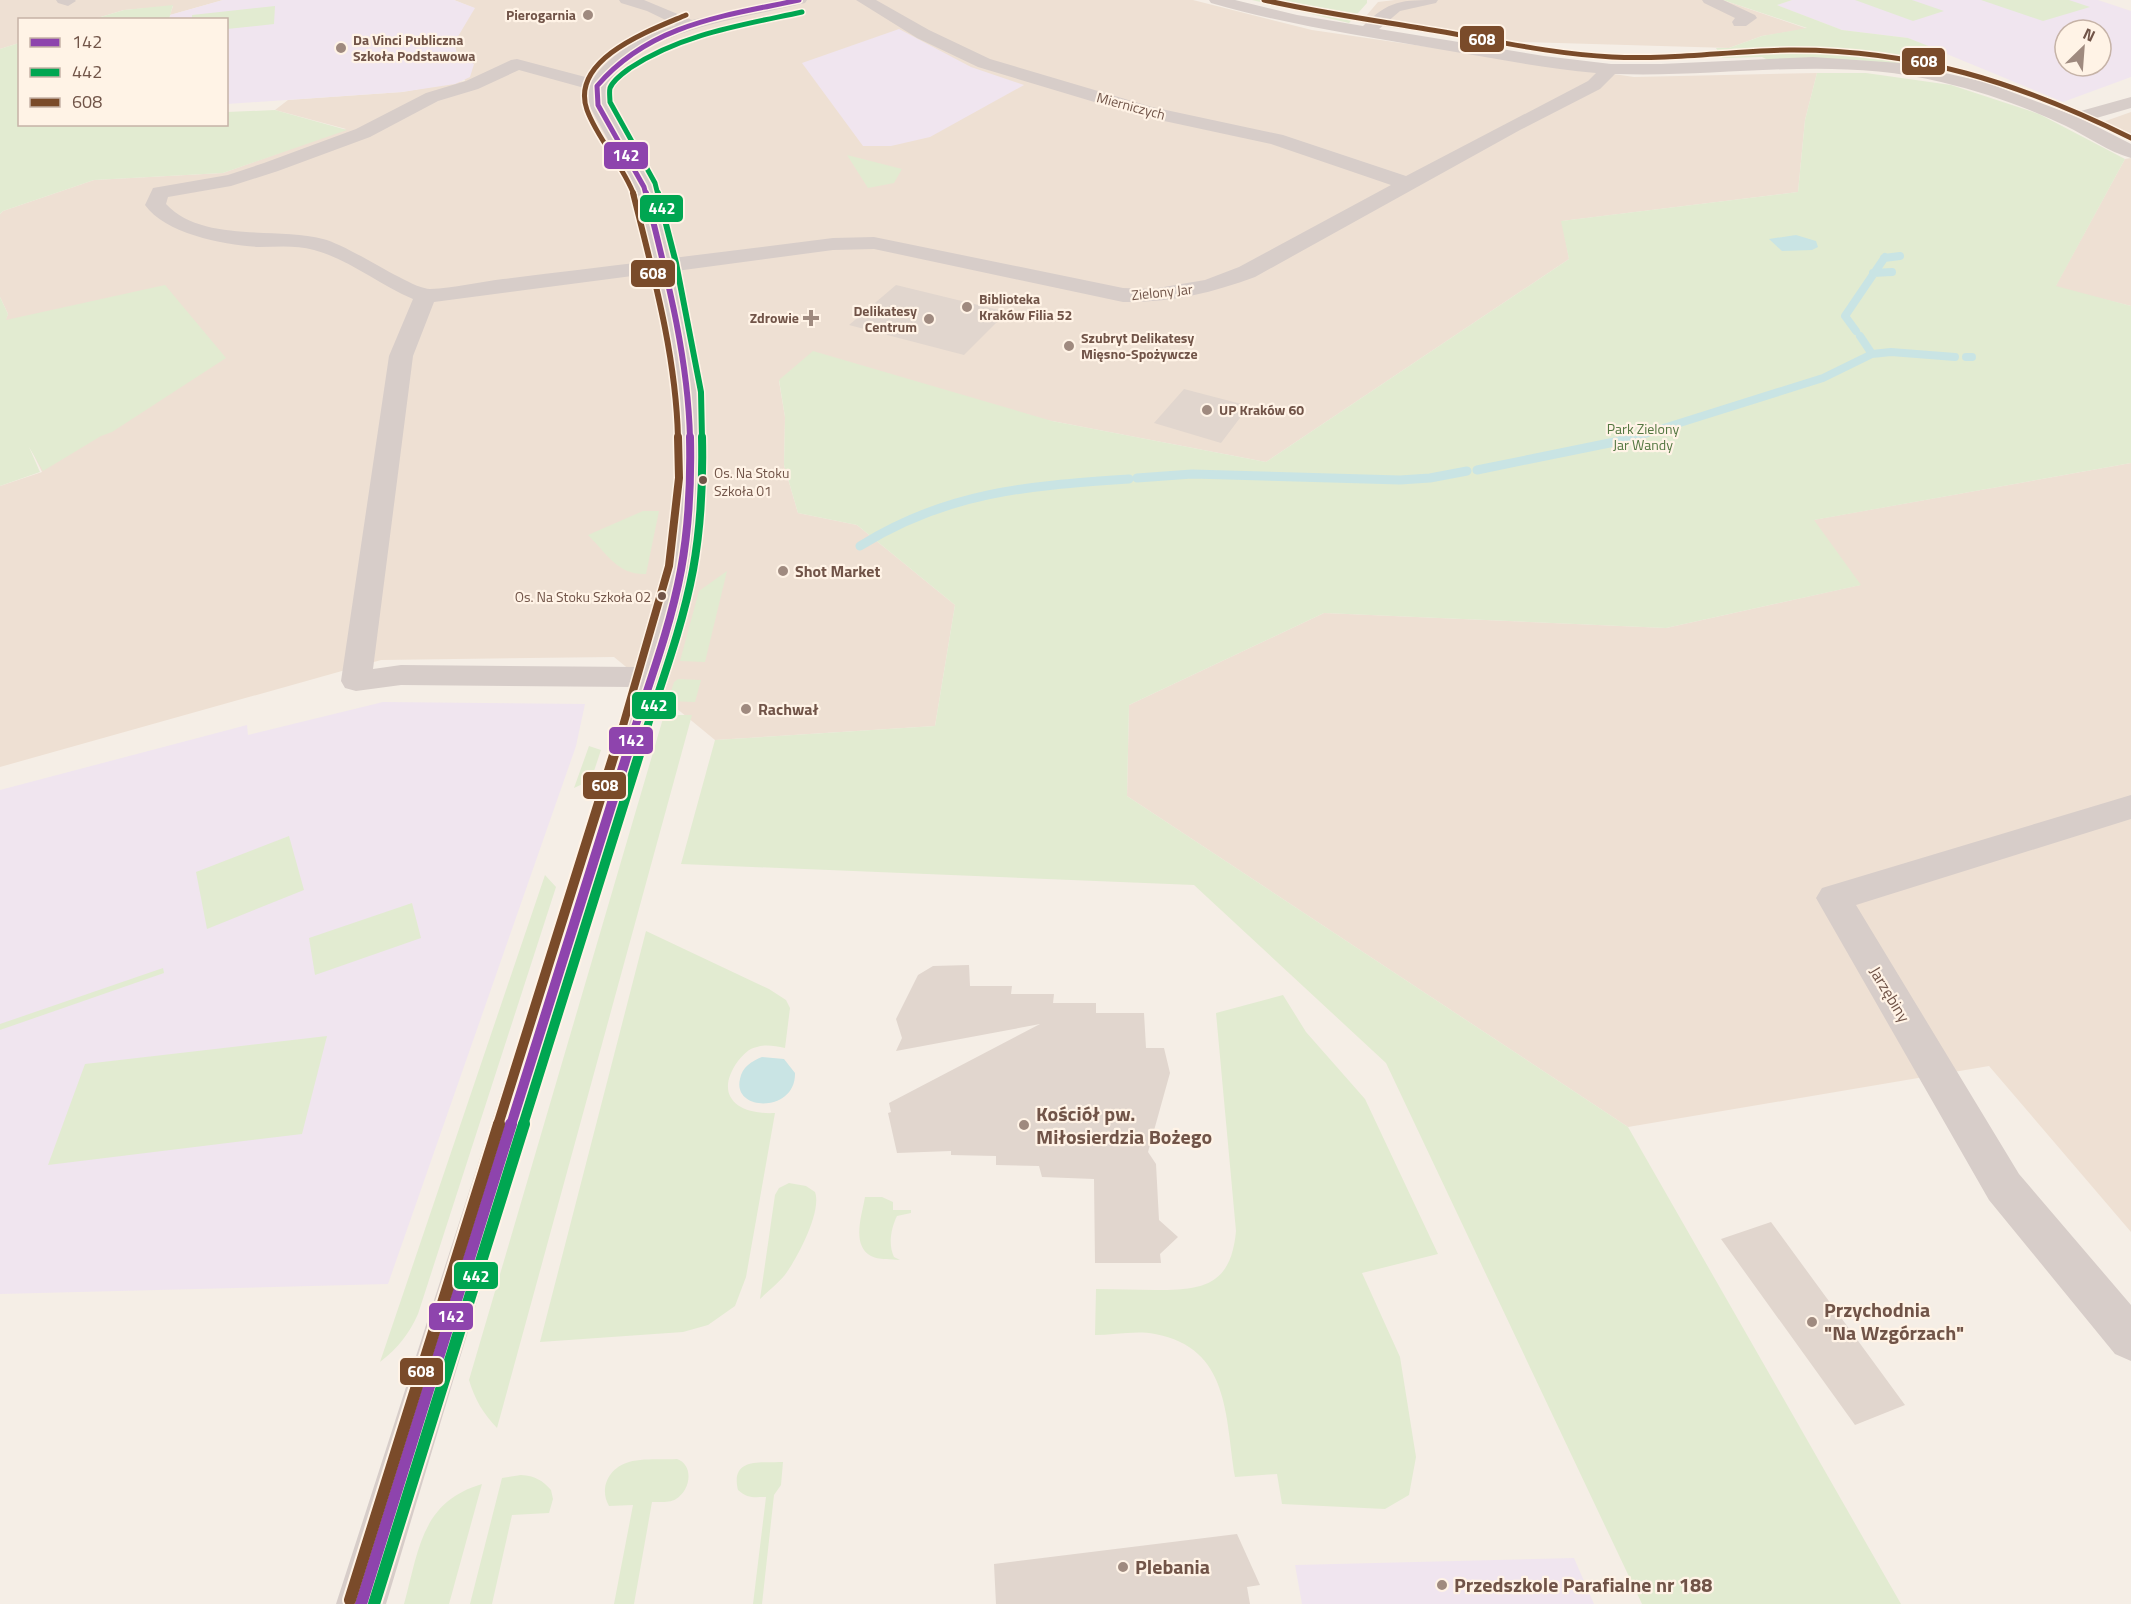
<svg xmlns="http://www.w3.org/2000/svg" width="2131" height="1604" font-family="'Titillium Web',sans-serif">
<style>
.residential{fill:#eee0d3}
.education{fill:#f0e5ef;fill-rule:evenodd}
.green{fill:#e2ebd1}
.water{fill:#c9e4e4}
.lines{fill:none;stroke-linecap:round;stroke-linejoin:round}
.stream-far1{stroke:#c9e4e4;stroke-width:8}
.stream{stroke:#c9e4e4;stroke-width:9}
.building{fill:#e1d6ce}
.minor{fill:#d7cdc9;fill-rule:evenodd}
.bus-1-far4-casing{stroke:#fff3e6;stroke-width:8}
.bus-1-far3-casing{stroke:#fff3e6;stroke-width:9}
.bus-1-far2-casing{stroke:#fff3e6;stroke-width:11}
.bus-1-far1-casing{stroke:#fff3e6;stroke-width:14}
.bus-1-casing{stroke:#fff3e6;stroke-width:16}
.bus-2-far4-casing{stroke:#fff3e6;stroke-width:8}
.bus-2-far3-casing{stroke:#fff3e6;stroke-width:9}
.bus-2-far2-casing{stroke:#fff3e6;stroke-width:11}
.bus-2-far1-casing{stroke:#fff3e6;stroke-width:14}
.bus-2-casing{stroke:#fff3e6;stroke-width:16}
.bus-3-far4-casing{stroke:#fff3e6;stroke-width:8}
.bus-3-far3-casing{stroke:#fff3e6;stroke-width:9}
.bus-3-far2-casing{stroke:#fff3e6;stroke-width:11}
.bus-3-far1-casing{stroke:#fff3e6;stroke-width:14}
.bus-3-casing{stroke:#fff3e6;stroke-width:16}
.bus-1-far4{stroke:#8e44ad;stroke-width:5}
.bus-1-far3{stroke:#8e44ad;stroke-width:6}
.bus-1-far2{stroke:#8e44ad;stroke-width:8}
.bus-1-far1{stroke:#8e44ad;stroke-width:10}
.bus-1{stroke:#8e44ad;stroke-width:12}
.bus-2-far4{stroke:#00a651;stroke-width:5}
.bus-2-far3{stroke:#00a651;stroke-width:6}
.bus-2-far2{stroke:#00a651;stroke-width:8}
.bus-2-far1{stroke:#00a651;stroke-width:10}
.bus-2{stroke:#00a651;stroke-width:12}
.bus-3-far4{stroke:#7a4b2a;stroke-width:5}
.bus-3-far3{stroke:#7a4b2a;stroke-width:6}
.bus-3-far2{stroke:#7a4b2a;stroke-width:8}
.bus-3-far1{stroke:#7a4b2a;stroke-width:10}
.bus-3{stroke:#7a4b2a;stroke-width:12}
.poi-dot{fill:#9f8a7f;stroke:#fff3e6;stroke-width:2}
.bus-dot{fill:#715448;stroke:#fff3e6;stroke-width:2}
.labels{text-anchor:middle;stroke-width:4.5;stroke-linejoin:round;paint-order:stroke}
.far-poi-label{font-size:14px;font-weight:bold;fill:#715448;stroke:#fff3e6;text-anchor:start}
.far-street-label{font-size:14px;fill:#715448;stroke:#fff3e6}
.far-park-label{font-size:14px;fill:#547741;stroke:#fff3e6}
.bus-label{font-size:14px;fill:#715448;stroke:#fff3e6;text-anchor:start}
.poi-label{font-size:16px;font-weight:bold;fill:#715448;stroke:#fff3e6;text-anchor:start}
.street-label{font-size:16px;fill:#715448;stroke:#fff3e6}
.near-poi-label{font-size:20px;font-weight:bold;fill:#715448;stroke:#fff3e6;text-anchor:start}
.line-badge{stroke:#fff3e6;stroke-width:2}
.badge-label{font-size:16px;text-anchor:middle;font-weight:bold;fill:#fff}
</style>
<rect width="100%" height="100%" fill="#f5eee6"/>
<path class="residential" d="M0,0H223L170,15L173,6L124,10L94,19L20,20L19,43L0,49Z
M454,0H1193L1312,30L1634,77L1817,73L1805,120L1798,192L1562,221L1569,259L1266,462L1052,421L779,381L785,417L784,465L798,513L857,525L955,605L935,726L715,740L614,657L381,660L0,767V486L42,472L0,384V333L8,314L0,297V214L3,211L94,180L223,173L346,129L275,110L288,100L402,92L465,81L454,43L474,8Z
M1395,0H1723L1808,29L1762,36L1729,48L1487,41L1360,23L1378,2Z
M2131,112V140L2100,123Z
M2131,158V306L2055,287L2125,159Z
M2131,463V1232L1989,1066L1628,1127L1127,796L1129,705L1324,613L1666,628L1860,585L1813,520Z"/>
<path class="education" d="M223,0H454L475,8L454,43L457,54L474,64L470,77L455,84L402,92L227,104L226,20H169L170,15Z
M1792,0H2098L2131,11V77L2063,102L1908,38L1842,30L1776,5ZM2065,30H2101V66H2065Z
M899,29L971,67L1024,85L930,137L891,146H863L802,63Z
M383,702L585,704L576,746L388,1284L0,1294V790L247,725L248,735Z
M1574,1558L1594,1604H1302L1295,1565Z"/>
<path class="green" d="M1252,0H1367V3L1349,23Z
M1723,0H1792L1777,5L1842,30L1908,38L1931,47L1941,63L1921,68L1856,60L1770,61L1762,57L1722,58L1716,48H1729L1762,36L1807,28Z
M1855,0H1912L1944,11L1913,21Z
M1981,0H2069L2090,7L2043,21Z
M173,5L169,19H94L124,10Z
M275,6L274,24L227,29L226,20L192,19V15Z
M19,43L20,124H226L227,112L275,110L347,130L223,173L94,180L3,211L0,214V49Z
M1817,73H1866L1951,85L2039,114L2125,159L2056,286L2131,306V463L1814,520L1861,585L1666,628L1324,613L1129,705L1127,796L1628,1127L1901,1604H1642L1386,1063L1194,885L681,864L715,740L935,726L955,605L857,525L798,513L784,465L785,417L779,380L813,351L1052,421L1266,462L1569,259L1561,221L1798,192L1805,120Z
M847,155L902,169L894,183L868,188Z
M165,285L226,358L112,432L101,436L43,471L29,447L40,472L0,486V297L8,314L6,320Z
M643,511H659L646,574C618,575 608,555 588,535Z
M727,571L705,662L680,661L699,591Z
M678,679L701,680L695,702L668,701L674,682Z
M664,715H692L497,1428C483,1413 475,1400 469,1380Z
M589,746L601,750L591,780L574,788Z
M289,836L304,890L207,929L196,872Z
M545,875L556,887L418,1314C409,1334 398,1348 380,1362Z
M412,903L421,938L315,975L309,938Z
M646,931L769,989L786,1000L790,1008L785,1048C775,1046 766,1044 757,1047C749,1048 743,1055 738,1061C713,1096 738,1115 775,1113L746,1277L735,1306L708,1325L683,1332L540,1342Z
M163,968L164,973L0,1030V1024Z
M1283,995L1306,1032L1365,1099L1438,1254L1362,1273L1400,1357L1416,1457L1409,1495L1385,1509L1282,1504L1277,1474L1235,1477C1225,1416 1230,1348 1155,1334C1136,1330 1114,1335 1095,1335L1096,1289C1116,1289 1136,1290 1156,1290C1203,1290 1231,1286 1236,1231L1216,1013Z
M327,1036L302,1134L48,1165L85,1064Z
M789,1183L806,1186L815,1192C822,1211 798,1256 787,1272C780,1282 769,1290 760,1299L775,1195L779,1188Z
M865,1197H882L893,1202V1210H911V1213L897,1216C891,1228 888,1245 894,1257L900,1260C892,1259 878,1260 871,1256C851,1245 862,1215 865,1197Z
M677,1459C694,1465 691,1490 676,1499C670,1503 659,1502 652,1502L634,1604H614L633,1505L609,1506C599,1489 608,1468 629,1462C643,1458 662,1460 677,1459Z
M783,1462L781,1485L774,1495L762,1604H753L766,1497C754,1497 748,1499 738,1490C730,1457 761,1463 783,1462Z
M521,1475C535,1476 542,1480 551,1490L553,1499L549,1513L512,1515L492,1604H470L502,1478Z
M482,1484L449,1604H404C419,1550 421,1502 482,1484Z"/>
<path class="water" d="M1796,235L1816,241L1818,247L1812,250L1782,251L1769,239Z
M762,1057L784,1059L795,1073C796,1113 732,1112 740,1079C742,1067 752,1061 762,1057Z"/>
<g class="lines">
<path class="stream-far1" d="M1884,258L1900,256
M1873,273L1892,272
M1856,331L1845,316L1885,257
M1860,336L1872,354
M1966,357H1972
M1632,438L1823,378L1872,354L1891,352L1955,357"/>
<path class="stream" d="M1477,470L1639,437
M1137,478L1192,474L1400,480L1430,478L1467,471
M860,546C948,491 1029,486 1129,479"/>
</g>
<path class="building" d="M896,285L1007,312L964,355L849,325Z
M1184,389L1249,406L1221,443L1154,423Z
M969,965L970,986H1012L1011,994H1054L1053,1003H1096V1013H1144L1146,1048H1164L1170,1073L1148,1152L1156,1164L1159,1220L1178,1237L1160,1254L1161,1263H1095L1094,1179L1042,1177L1039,1166L996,1165V1156L951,1155V1151L897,1153L888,1113L891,1112L889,1103L1040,1024L896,1051L902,1038L896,1019L918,975L933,966Z
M1771,1222L1905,1405L1855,1425L1721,1239Z
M1237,1534L1260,1585L1247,1587L1250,1604H996L994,1564Z"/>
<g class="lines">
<path class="minor" d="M56,0H75L76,1L68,6L58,3Z
M619,0H644L692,20L777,0H807L805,3C743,19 643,28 606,86L607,105L654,187L673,258L833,238L874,237L1123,288L1152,289L1205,280L1239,267L1391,185L1271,144L1141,116L978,67L917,38L856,0H876L929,30L990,59L1152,107L1283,135L1406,176L1588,81L1596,73C1541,68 1487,57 1432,48C1358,35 1284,24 1211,3L1209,0H1235L1297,15L1363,26C1389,0 1402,0 1438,0L1436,3L1400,11L1379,29L1544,56L1611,64H1661L1813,57L1900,63L1985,82L2070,114L2131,97V108L2086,121L2131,144V158C2109,152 2087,136 2066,126C2026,107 1984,92 1941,82C1832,55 1725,78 1615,74L1600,89L1520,130L1255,277C1212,293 1169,303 1123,302L874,249L833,250L676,271L701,394L704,479L695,568L689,596L386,1604H336L632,687L401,685L356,691L345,688L341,681L389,356L413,299C379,285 349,259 314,250C296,245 277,247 259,247C225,245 165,234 145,205L153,188L228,175L264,163L356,129L426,93L466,81L511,60L517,59L593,79C611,52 645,35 676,25L647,11L621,3ZM519,70L588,89L589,105L634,187L652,261C602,267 552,273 503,279C479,282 454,288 430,289C411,289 351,246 323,239C277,227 202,243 166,204L168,197L231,186L278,171L370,137L438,101L478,89ZM655,273L677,394L678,479L667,568L638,667L401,665L373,669L413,356L434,302Z
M1702,0H1723L1755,15L1757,18L1746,26H1734L1732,22L1735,18L1704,3Z
M2131,795V819L1856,905L2019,1174L2131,1305V1361L2115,1354L1989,1200L1816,898L1822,888Z"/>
<defs>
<path id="bus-1-far4" d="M646,195L644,187L598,105L597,86C650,24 724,16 799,0"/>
<path id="bus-1-far3" d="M646,193C666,273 688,355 690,438"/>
<path id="bus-1-far2" d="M630,743C648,686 670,629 681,570C689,526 691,481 690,437"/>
<path id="bus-1-far1" d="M511,1125L631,742"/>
<path id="bus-1" d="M361,1604L511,1124"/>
<path id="bus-2-far4" d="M658,195L655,183L610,102C610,98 609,92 610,88C613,80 623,73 630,68C681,34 742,25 802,12"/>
<path id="bus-2-far3" d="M658,193L676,263L701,392L702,438"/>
<path id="bus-2-far2" d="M642,743C660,686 682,629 693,570C701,526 703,481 702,437"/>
<path id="bus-2-far1" d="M523,1125L643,742"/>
<path id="bus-2" d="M374,1604L524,1124"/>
<path id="bus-3-far4" d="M1264,0C1321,13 1380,21 1438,31C1496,41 1553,54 1612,57C1671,60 1730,51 1789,50C1914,49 2020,83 2131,138
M634,195C623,165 598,140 587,110C569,59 651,30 686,15"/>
<path id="bus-3-far3" d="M633,193C653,273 676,355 678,438"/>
<path id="bus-3-far2" d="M618,743L669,566L679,478L678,437"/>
<path id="bus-3-far1" d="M498,1125L618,742"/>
<path id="bus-3" d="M350,1600L499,1124"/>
</defs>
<use href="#bus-1-far4" class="bus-1-far4-casing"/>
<use href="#bus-1-far3" class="bus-1-far3-casing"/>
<use href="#bus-1-far2" class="bus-1-far2-casing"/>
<use href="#bus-1-far1" class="bus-1-far1-casing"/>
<use href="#bus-1" class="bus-1-casing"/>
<use href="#bus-2-far4" class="bus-2-far4-casing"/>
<use href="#bus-2-far3" class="bus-2-far3-casing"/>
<use href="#bus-2-far2" class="bus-2-far2-casing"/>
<use href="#bus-2-far1" class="bus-2-far1-casing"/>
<use href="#bus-2" class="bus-2-casing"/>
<use href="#bus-3-far4" class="bus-3-far4-casing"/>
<use href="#bus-3-far3" class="bus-3-far3-casing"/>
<use href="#bus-3-far2" class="bus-3-far2-casing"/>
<use href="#bus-3-far1" class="bus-3-far1-casing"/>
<use href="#bus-3" class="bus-3-casing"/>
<use href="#bus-1-far4" class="bus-1-far4"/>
<use href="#bus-1-far3" class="bus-1-far3"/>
<use href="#bus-1-far2" class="bus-1-far2"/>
<use href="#bus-1-far1" class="bus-1-far1"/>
<use href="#bus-1" class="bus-1"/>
<use href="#bus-2-far4" class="bus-2-far4"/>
<use href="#bus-2-far3" class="bus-2-far3"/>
<use href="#bus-2-far2" class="bus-2-far2"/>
<use href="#bus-2-far1" class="bus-2-far1"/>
<use href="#bus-2" class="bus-2"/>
<use href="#bus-3-far4" class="bus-3-far4"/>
<use href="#bus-3-far3" class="bus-3-far3"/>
<use href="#bus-3-far2" class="bus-3-far2"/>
<use href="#bus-3-far1" class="bus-3-far1"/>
<use href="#bus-3" class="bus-3"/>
</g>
<g class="poi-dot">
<circle cx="588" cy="15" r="6"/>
<circle cx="341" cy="48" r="6"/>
<circle cx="967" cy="307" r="6"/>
<path d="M808 309h6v6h6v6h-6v6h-6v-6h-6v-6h6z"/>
<circle cx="929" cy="319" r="6"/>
<circle cx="1069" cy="346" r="6"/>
<circle cx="1207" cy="410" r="6"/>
<circle cx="783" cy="571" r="6"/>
<circle cx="746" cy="709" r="6"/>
<circle cx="1024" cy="1125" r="6"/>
<circle cx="1812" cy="1322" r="6"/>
<circle cx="1123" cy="1567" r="6"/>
<circle cx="1442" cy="1585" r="6"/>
</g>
<g class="bus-dot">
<circle cx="703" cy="480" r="5"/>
<circle cx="662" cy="596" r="5"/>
</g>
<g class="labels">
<g class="far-poi-label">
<text x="576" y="20" text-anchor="end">Pierogarnia</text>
<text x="353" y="45">Da Vinci Publiczna<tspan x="353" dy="16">Szkoła Podstawowa</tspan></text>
<text x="979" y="304">Biblioteka<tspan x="979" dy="16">Kraków Filia 52</tspan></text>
<text x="917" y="316" text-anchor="end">Delikatesy<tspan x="917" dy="16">Centrum</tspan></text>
<text x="799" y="323" text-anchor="end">Zdrowie</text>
<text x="1081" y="343">Szubryt Delikatesy<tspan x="1081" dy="16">Mięsno-Spożywcze</tspan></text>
<text x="1219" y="415">UP Kraków 60</text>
</g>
<g class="far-street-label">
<text transform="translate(1131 106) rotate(15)" y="5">Mierniczych</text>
<text transform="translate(1162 292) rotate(-6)" y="5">Zielony Jar</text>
</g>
<g class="far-park-label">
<text x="1643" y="434">Park Zielony<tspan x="1643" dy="16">Jar Wandy</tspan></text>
</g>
<g class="bus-label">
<text x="714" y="478">Os. Na Stoku<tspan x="714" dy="18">Szkoła 01</tspan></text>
<text x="651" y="602" text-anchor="end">Os. Na Stoku Szkoła 02</text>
</g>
<g class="poi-label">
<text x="795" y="577">Shot Market</text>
<text x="758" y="715">Rachwał</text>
</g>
<g class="street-label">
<text transform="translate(1890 994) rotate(59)" y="6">Jarzębiny</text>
</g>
<g class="near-poi-label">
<text x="1036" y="1121">Kościół pw.<tspan x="1036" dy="23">Miłosierdzia Bożego</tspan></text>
<text x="1824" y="1317">Przychodnia<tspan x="1824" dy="23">"Na Wzgórzach"</tspan></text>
<text x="1135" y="1574">Plebania</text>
<text x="1454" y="1592">Przedszkole Parafialne nr 188</text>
</g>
</g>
<g class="line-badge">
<rect x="1459" y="25" width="46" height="28" rx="6" fill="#7a4b2a"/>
<rect x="1901" y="47" width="45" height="29" rx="6" fill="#7a4b2a"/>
<rect x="603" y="141" width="46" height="29" rx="6" fill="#8e44ad"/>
<rect x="639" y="194" width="45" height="29" rx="6" fill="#00a651"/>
<rect x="630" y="259" width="46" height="29" rx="6" fill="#7a4b2a"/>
<rect x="631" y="691" width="46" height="29" rx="6" fill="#00a651"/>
<rect x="608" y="726" width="46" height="29" rx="6" fill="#8e44ad"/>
<rect x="582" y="771" width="45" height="29" rx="6" fill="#7a4b2a"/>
<rect x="453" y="1261" width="46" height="29" rx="6" fill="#00a651"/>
<rect x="428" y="1302" width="46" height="29" rx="6" fill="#8e44ad"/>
<rect x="399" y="1357" width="45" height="29" rx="6" fill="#7a4b2a"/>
</g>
<g class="badge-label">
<text x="1482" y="45">608</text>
<text x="1924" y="67">608</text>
<text x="626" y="161">142</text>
<text x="662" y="214">442</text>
<text x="653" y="279">608</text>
<text x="654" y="711">442</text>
<text x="631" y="746">142</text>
<text x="605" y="791">608</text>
<text x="476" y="1282">442</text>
<text x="451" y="1322">142</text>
<text x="421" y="1377">608</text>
</g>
<rect x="18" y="18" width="210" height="108" fill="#fff3e6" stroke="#c6b3a7" stroke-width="1.5"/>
<rect x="30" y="38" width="30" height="9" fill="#8e44ad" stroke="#c6b3a7" stroke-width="1.5"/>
<text x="72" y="48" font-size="18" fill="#715448">142</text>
<rect x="30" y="68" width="30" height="9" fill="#00a651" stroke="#c6b3a7" stroke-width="1.5"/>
<text x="72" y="78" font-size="18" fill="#715448">442</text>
<rect x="30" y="98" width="30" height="9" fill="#7a4b2a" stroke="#c6b3a7" stroke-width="1.5"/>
<text x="72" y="108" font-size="18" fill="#715448">608</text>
<g transform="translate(2083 48) rotate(25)"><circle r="28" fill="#fff3e6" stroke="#c6b3a7" stroke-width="1.5"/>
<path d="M0-4.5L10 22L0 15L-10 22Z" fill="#9f8a7f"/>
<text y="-9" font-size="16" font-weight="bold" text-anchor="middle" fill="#715448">N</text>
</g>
</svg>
